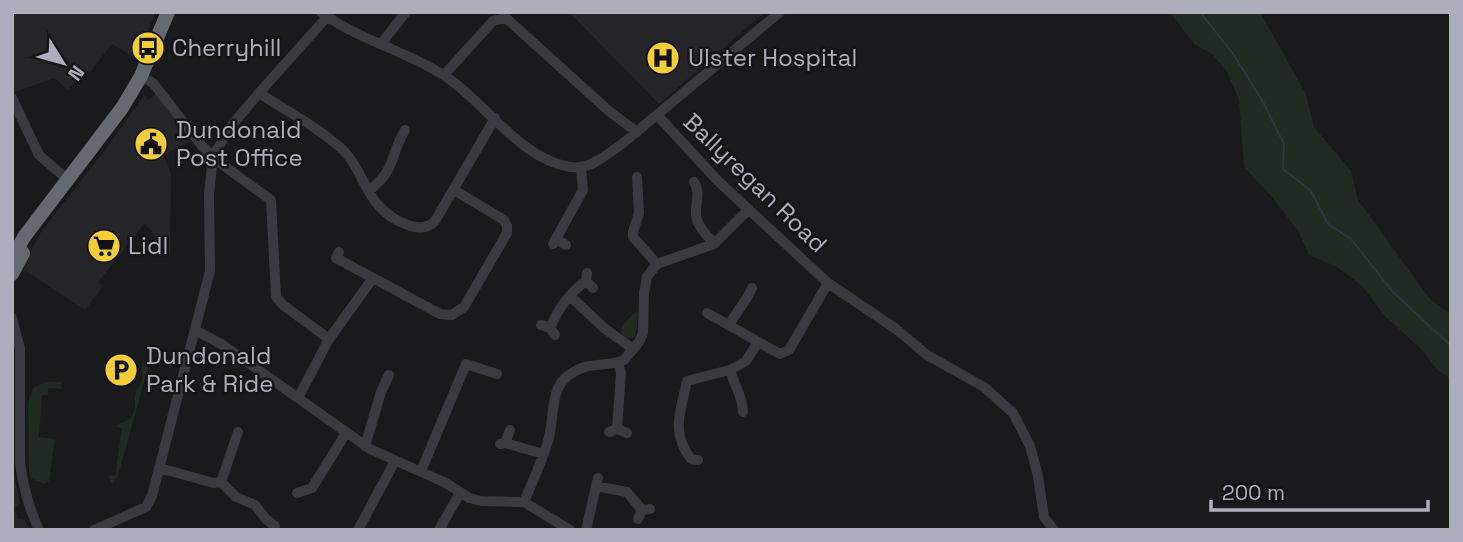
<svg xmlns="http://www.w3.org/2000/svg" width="1463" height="542" font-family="'Space Grotesk',sans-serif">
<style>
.built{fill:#262529}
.green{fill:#212a23}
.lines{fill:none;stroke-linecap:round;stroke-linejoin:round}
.stream{stroke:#2f3640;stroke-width:2}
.minor{stroke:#3a3b41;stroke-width:10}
.highway{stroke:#666872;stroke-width:14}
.labels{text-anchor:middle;stroke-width:5;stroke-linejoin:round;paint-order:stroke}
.poi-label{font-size:24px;fill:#acafbb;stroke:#151417;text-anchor:start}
.street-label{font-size:24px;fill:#acafbb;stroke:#151417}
</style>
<rect width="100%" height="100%" fill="#1a191c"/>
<path class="built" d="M12,12H156L136,59L112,44L90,72L84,70L68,90L54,78L15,92L12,86Z
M569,12H765L659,104Z
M156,94L190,141L164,155L171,174L170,256L152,231L144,224L98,282L103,286L85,310L24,270L26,260L41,232L108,146L144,95L148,100Z
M12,466L20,503L15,508L17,518L25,520L30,530H12Z"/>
<path class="green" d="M1170,12H1260L1306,94L1314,127L1351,171L1358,200L1430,299L1451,314V379L1437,370L1423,351L1385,316L1362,286L1337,267L1309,255L1298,231L1272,197L1244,167L1239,100L1226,70L1212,54L1194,44Z
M635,312L638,313L637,329L634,337L628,339L621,333L622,326Z
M142,363L149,364L118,476L112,484L109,478L110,475L115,476L122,428L117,427L118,424C147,416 126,397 142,382Z
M46,382H61L62,389L48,388V395H42L39,437L55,439L49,481L44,484L32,479L29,471L28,403L33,388Z"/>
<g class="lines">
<path class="stream" d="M1200,12L1234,55L1263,102L1284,144L1283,169L1311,191L1328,224L1351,239L1392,291L1451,346"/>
<path class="minor" d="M321,12C358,40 407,51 445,76C486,103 520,159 570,167C590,170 606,155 622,144L780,12
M381,44L406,12
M444,75L493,21L506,18L610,112L637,132
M141,76L153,83L202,146L220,163L271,200L276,297L283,305L329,339
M259,93C286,111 320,128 344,151C360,167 364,190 379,206C391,219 420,237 435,221L495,118
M12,98L39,155L68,180
M658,116L718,181L828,283L896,329L927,355L984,387L1013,413L1030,446L1038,476L1044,517L1054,530
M637,177L639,213L633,232V237L657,264
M694,182C701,192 695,203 696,215C697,226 707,235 714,244
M370,190C397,168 389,157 405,130
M556,239L566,245
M553,244L583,190L581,168
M339,252L336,258L440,314L452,315L464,307L507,233V226L504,220L454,190
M587,273L586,281L593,288
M570,296L604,328L633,349
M707,313L780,354L789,350L828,283
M12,318L20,349V463C23,486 29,508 39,530
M541,325L550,328L555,335
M729,326C735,312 746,303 752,288
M550,328C558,309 569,293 586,281
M195,330L223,345L370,449L446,483L469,498L481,501L524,502L570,530
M730,370C734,385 743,397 743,412
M298,398L329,339L373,278
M617,429L621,373L618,363
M609,432L617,429L627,433
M505,443L544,454
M500,444L505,443L510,430
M365,446L381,392L389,375
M698,460L691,459C670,431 681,411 687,381L730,370L746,361L758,342
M159,468L214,483L221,482L238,432
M421,471L466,364L497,374
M221,482L236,497L255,505L266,519L275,526
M596,486L627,492L642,510
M297,493L312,488L346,433
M524,502C532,482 542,462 548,441C557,412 545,382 582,368C595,363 611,366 624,360L639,342L643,333L644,293L647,277L657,264L714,244L749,209
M638,519L642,510L650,509
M94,530L146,507L152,496L210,271L209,194L213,156L232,125L259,93L327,17
M358,530L395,461
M439,530L460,493
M586,530L598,478"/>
<path class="highway" d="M12,259L24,237L122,108L141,76L168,12
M12,274L23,253"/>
</g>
<defs>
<symbol id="bus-disc" viewBox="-11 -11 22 22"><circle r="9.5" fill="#f3ce3a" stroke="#151417"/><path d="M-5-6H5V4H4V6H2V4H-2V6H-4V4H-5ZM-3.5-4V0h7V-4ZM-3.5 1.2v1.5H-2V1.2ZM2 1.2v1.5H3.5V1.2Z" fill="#111"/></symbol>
<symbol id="hospital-disc" viewBox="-11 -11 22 22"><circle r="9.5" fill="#f3ce3a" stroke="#151417"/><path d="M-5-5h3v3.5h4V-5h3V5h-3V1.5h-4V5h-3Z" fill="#111"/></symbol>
<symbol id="civic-disc" viewBox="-11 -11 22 22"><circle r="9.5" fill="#f3ce3a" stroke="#151417"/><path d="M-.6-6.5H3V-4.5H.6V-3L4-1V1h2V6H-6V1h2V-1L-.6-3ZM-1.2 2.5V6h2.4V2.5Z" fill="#111"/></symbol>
<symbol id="supermarket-disc" viewBox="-11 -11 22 22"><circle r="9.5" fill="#f3ce3a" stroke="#151417"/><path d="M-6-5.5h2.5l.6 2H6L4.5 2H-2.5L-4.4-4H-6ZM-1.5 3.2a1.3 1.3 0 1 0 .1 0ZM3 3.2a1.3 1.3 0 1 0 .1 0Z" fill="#111"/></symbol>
<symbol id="parking-disc" viewBox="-11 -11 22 22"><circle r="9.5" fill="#f3ce3a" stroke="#151417"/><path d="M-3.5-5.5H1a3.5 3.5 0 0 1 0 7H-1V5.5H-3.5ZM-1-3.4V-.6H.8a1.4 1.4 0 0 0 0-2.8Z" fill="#111"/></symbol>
</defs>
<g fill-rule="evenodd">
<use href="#bus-disc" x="129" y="29" width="38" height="38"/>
<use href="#hospital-disc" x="644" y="39" width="38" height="38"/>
<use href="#civic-disc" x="132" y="125" width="38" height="38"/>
<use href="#supermarket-disc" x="85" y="227" width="38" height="38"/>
<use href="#parking-disc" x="102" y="351" width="38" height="38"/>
</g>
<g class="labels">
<g class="poi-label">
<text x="172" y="56">Cherryhill</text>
<text x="688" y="66">Ulster Hospital</text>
<text x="176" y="138">Dundonald<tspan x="176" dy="28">Post Office</tspan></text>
<text x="128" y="254">Lidl</text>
<text x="146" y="364">Dundonald<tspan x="146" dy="28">Park &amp; Ride</tspan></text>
</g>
<g class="street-label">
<text transform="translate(755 183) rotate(44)" y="8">Ballyregan Road</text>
</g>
</g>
<rect width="1463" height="542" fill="none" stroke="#acafbb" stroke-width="28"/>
<g transform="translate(63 63) rotate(127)" stroke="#151417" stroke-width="5" paint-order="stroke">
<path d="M0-5L12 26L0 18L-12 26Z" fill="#acafbb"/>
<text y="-10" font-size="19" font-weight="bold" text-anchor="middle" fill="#acafbb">N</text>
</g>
<path d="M1211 500v10h217v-10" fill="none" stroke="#acafbb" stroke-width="3.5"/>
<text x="1222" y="500" font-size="21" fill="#acafbb" stroke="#151417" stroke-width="5" paint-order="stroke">200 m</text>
</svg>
